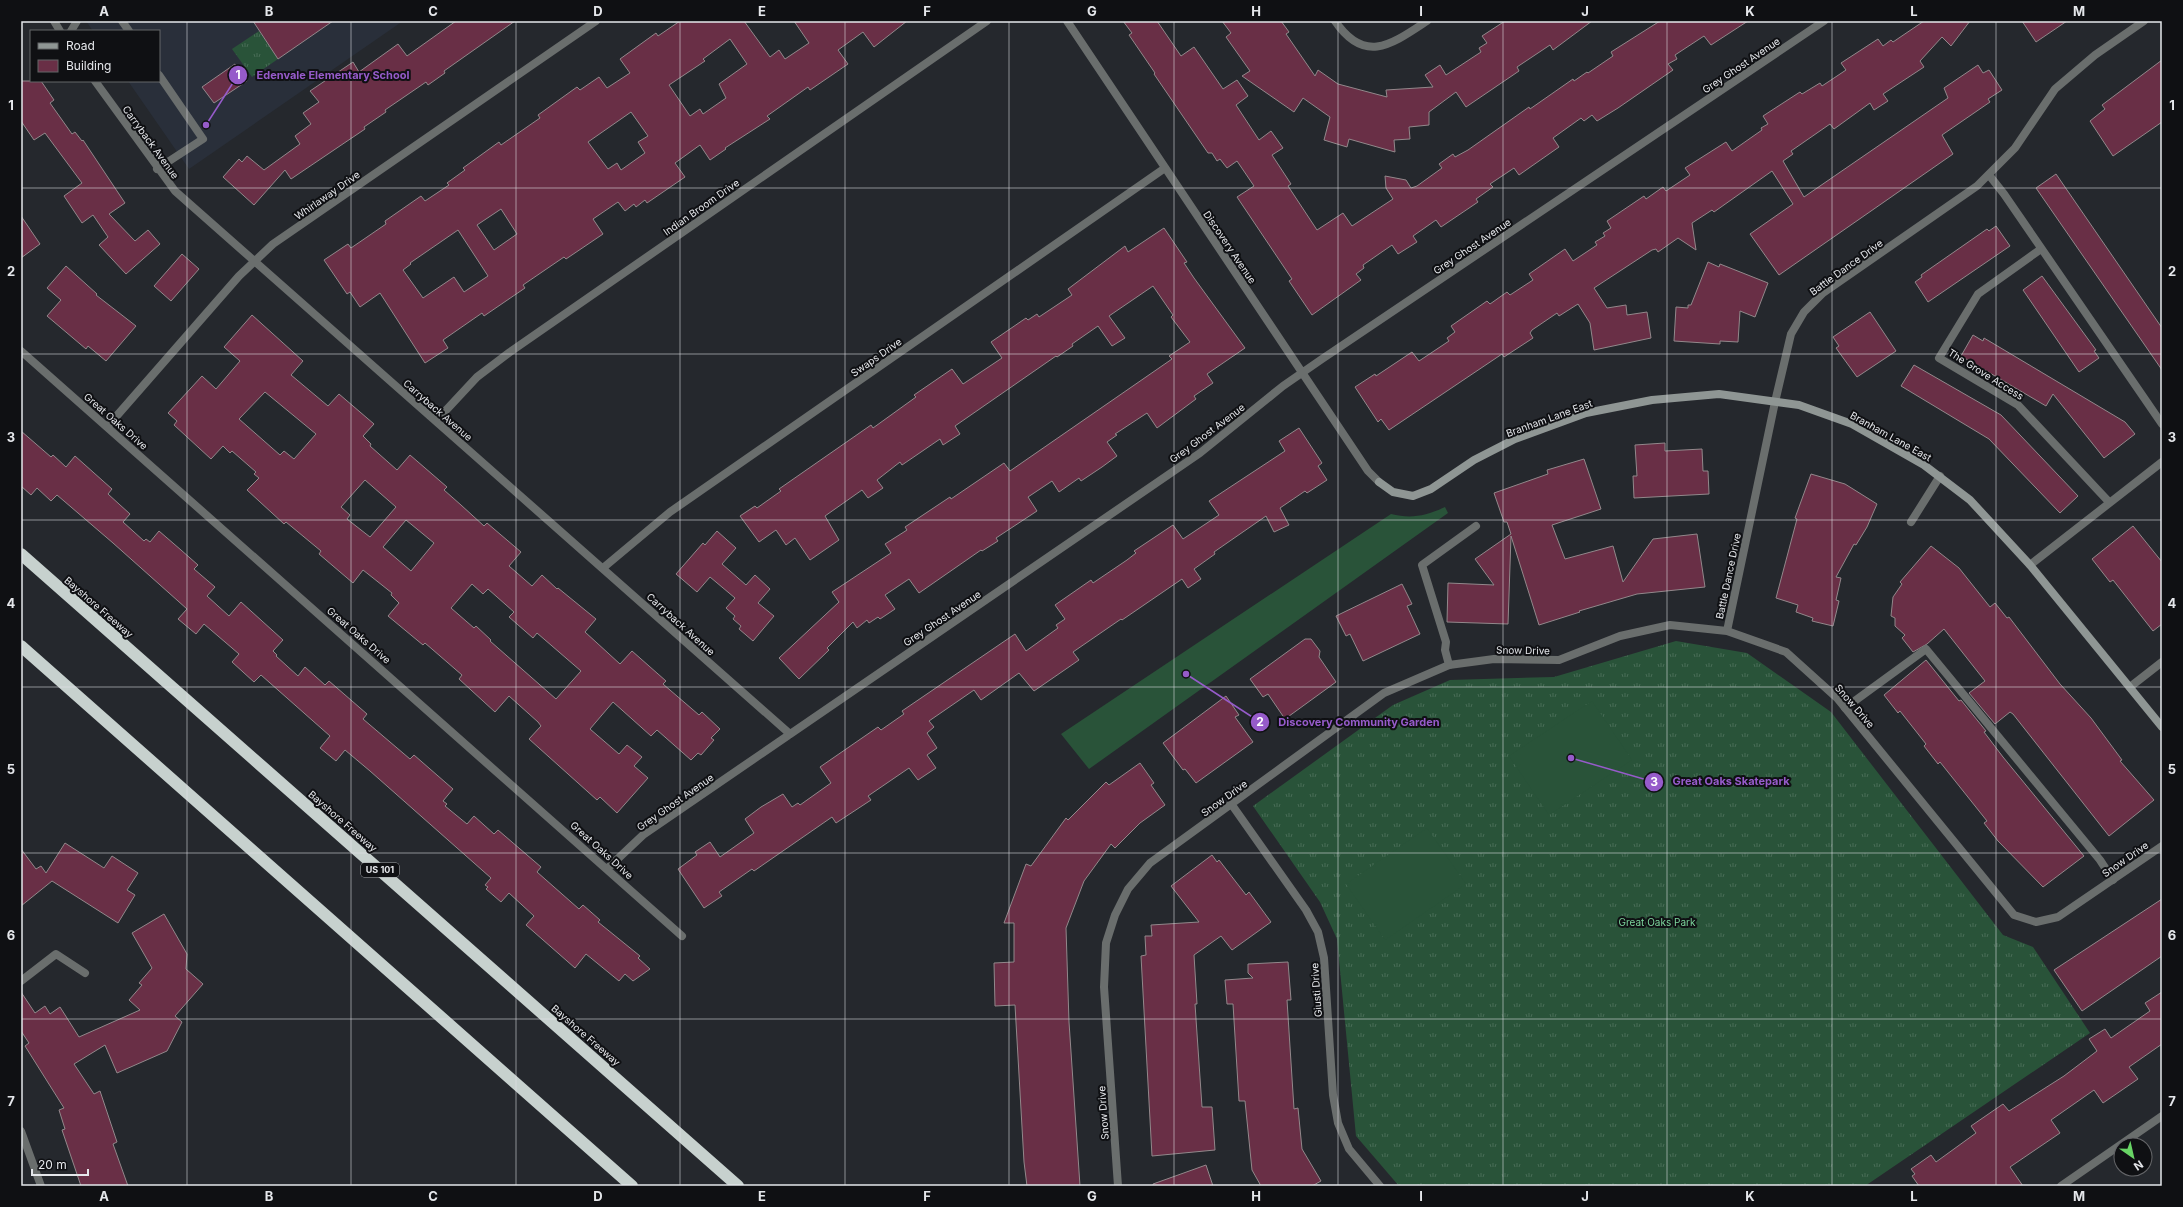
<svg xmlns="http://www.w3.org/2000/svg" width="2183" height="1207" font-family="Inter,sans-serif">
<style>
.built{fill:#292f3a}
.grass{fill:url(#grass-tufts)}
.garden{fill:#295339}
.building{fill:#692f46;stroke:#92888b;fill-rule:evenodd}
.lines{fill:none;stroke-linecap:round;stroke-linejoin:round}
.lane{stroke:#6a6e6d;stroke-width:8}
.street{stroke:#6a6e6d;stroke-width:8}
.secondary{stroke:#8f9694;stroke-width:8}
.highway{stroke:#c7d1ce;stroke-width:12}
.grid{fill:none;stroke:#e5e7eb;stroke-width:1;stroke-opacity:0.55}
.labels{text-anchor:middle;stroke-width:4;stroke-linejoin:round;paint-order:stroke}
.shield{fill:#0f1013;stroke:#a5a6aa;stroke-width:1}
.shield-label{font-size:9px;font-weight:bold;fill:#e5e7eb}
.street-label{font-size:10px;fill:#e5e7eb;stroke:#0f1013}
.park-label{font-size:10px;fill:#7dd69d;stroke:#0f1013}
.leader{fill:none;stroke:#965bca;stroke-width:1.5}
.callout-dot{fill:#965bca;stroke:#0f1013;stroke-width:1.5}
.mark-label{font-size:12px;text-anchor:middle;font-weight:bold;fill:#fff}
.callout-label{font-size:11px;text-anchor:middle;font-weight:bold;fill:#965bca;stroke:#0f1013;stroke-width:4;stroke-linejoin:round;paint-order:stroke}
.neatline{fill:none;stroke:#e5e7eb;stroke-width:1.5}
.grid-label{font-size:13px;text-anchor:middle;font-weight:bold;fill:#e5e7eb}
</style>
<defs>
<pattern id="grass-tufts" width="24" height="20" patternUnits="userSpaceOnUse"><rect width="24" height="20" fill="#295339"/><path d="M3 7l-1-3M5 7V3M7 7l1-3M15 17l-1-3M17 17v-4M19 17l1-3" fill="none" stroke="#486c56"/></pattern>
</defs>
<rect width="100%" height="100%" fill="#25282d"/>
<path class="built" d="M86,21H403L189,169L128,81H159V31H93Z"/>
<path class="grass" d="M259,31L278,59L252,77L232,49Z
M1676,641L1747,653L1831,712L2003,935L2033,947L2090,1033L1865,1186H1399L1356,1136L1337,939L1320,902L1253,806L1393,705L1450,680L1554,677Z"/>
<path class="garden" d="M1445,507L1448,513L1089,769L1061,734L1391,514C1411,519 1426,516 1445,507Z
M1592,701L1632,760L1549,815L1509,756Z
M1427,828L1466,884L1385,940L1346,884Z"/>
<path class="building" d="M253,21H333L278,59Z
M456,21H515L444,71L445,73L428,85L426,82L385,110L386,112L364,127L365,129L291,179L285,170L254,205L223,177L239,159L242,162L247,156L264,170L300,144L295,136L311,124L303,113L319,102L310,91L353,62L359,72L398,44L407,56Z
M680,21H744L770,57L779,50L785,59L809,43L794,21H907L874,47L863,32L838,50L848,64L810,90L808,87L767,116L770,119L725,148L726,149L710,160L700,145L675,163L685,177L647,203L645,200L636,207L634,204L625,211L618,202L593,219L603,234L566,259L564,257L523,285L525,288L484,316L482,313L443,340L448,348L425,363L380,293L360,307L350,292L347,294L324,260L348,244L351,248L386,224L385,221L421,196L425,201L449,185L447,183L465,170L463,168L499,142L501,145L540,118L538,115L577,87L580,90L599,77L607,88L630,73L620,59L656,33L658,36ZM730,39L747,64L719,84L726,98L703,114L700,109L690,116L669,85L705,61L703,59ZM631,112L648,136L638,142L645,153L621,170L617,163L608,169L588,142ZM501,209L517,234L494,250L477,225ZM458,230L488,276L464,292L454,277L423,298L403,270L411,264L410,263Z
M1123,21H1157L1181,56L1194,47L1223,89L1237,80L1248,96L1236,105L1259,140L1271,131L1283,148L1272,155L1291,184L1288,186L1317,230L1343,213L1352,226L1393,199L1386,188L1385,176L1406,180L1411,188L1417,186L1442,168L1439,164L1453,154L1455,157L1468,150L1529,107L1530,109L1573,79L1574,81L1587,72L1588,73L1613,56L1611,52L1660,21H1748L1711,45L1704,36L1675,55L1677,59L1668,64L1673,70L1618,108L1597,121L1592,115L1584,121L1581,118L1553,138L1559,147L1519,175L1514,168L1490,184L1493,187L1476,199L1478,202L1441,227L1436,220L1413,236L1417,242L1398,254L1392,245L1363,265L1364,268L1356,274L1361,280L1312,315L1289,281L1292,279L1237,197L1254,186L1237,161L1227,168L1220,159L1217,161L1212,153H1208L1154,74L1155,73L1129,35L1132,33Z
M1222,21H1281L1289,32L1286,34L1315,76L1318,70L1338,84L1387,97L1386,90L1433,87L1425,75L1440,65L1446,75L1481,52L1479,48L1487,43L1482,36L1505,21H1592L1553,50L1550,45L1517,67L1519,71L1466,107L1456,92L1429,112V125L1409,127L1410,139L1394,140L1395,152L1349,139L1347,147L1324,140L1330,117L1303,98L1294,112L1242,76L1250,71L1226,37L1231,33Z
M1924,21H1970L1951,46L1942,37L1920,61L1924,67L1883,94L1888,101L1874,110L1870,103L1834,129L1830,124L1791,151L1793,154L1783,161L1804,197L1948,98L1944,88L1978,65L1983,73L1989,70L2002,90L1988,99L1990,102L1942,135L1953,154L1779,275L1750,234L1793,204L1772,171L1714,212L1712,210L1692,223L1696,250L1678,238L1658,252L1656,249L1652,250L1594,288L1607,308L1626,305L1627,315L1647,312L1651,338L1594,350L1590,323L1578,304L1559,316L1557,313L1532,330L1530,333L1533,338L1504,357L1502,354L1389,430L1381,419L1378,422L1355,387L1375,374L1376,376L1412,352L1419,361L1449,341L1447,338L1455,332L1451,326L1487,301L1490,304L1507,292L1510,295L1533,280L1529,274L1565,249L1573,261L1597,245L1595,242L1605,236L1603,233L1611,228L1607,221L1644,196L1646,199L1663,187L1666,191L1690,175L1685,168L1726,142L1732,151L1762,130L1761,128L1768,124L1763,116L1800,92L1802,94L1820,83L1822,86L1846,70L1841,63L1878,39L1883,46L1891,40L1893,42Z
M2022,21H2067L2036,42Z
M2162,60V122L2113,156L2090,121L2105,109L2102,105Z
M235,64L247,81L214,103L202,87Z
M21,81H41L54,100L50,103L72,134L75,132L82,141L83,140L125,203L109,214L135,241L148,230L160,244L126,274L99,245L108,237L93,215L82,223L64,196L82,183L45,133L34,140L21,121Z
M2056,174L2162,328V370L2036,188Z
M21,216L40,244L21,258Z
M1996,226L2010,246L1928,302L1915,282L1922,277L1921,275L1987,229L1989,231Z
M1164,228L1187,262L1184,263L1194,278L1245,348L1207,374L1213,383L1194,396L1196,399L1157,428L1147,413L1115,434L1117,435L1107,442L1117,456L1102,467L1081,481L1079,478L1059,492L1052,481L1028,497L1037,511L996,538L998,541L982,551L981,550L919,593L909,579L885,595L895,609L880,619L878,617L869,623L867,620L857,628L853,622L827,648L829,650L799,679L779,658L839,602L832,592L891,553L885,544L907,530L905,527L950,497L951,499L1004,463L1010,471L1172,359L1169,356L1190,342L1171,317L1173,315L1153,286L1109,316L1125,338L1112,346L1098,326L1072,344L1073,346L1057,357L1056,356L955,426L960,434L943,445L940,439L902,465L900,462L877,480L883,488L868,498L862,490L825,516L839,540L810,560L795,538L786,545L776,530L759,542L740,516L755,506L757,508L781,491L779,489L871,425L873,428L916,397L914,395L952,369L963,384L1002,358L991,342L1026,318L1028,320L1037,314L1039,317L1072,295L1068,289L1125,246L1128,252Z
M182,254L199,269L171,301L154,286Z
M1708,262L1719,267L1720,264L1768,283L1755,317L1740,311L1738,342L1720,341V344L1674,341L1676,307L1688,308V305H1691Z
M66,266L97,294L96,295L136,326L106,361L88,346L86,349L47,316L61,300L47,288Z
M2042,276L2096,350L2094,351L2099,358L2079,372L2023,290Z
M1870,312L1896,351L1857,377L1836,348L1839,346L1833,337Z
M252,315L303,361L291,375L328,406L339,394L374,424L363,436L371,444L370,446L397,470L410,455L447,487L444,490L461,505L484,526L487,523L521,552L509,566L532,586L542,575L557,589L558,588L596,619L585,632L620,664L632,651L666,681L663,684L699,715L702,712L720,729L711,738L714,740L701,755L698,753L691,760L657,730L651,736L613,702L590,729L619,754L627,745L642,757L634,766L648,778L617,813L600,797L597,800L529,739L541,726L538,722L509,696L495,712L459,679L462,675L425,643L423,645L388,616L399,603L391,595L392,593L363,570L353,583L319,554L321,551L286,522L284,524L247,490L259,478L254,474L256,472L232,451L230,453L223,446L211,459L174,425L177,421L168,413L202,376L216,389L240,361L224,347ZM265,392L316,434L294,459L284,451L280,455L239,419ZM365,480L396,507L370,537L347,519L350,515L341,507ZM406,520L434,543L411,571L383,547ZM472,584L483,594L488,589L514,612L509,617L533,638L537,633L581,671L556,699L490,641L491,640L476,626L474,628L451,608Z
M1973,335L1983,341L1984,338L2125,422L2135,434L2104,458L2053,394L2046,406L1961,356Z
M1914,365L2001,415L2078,496L2060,513L1989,439L1901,386Z
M1299,428L1322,463L1318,466L1327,480L1307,493L1305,491L1280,508L1289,525L1274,532L1266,516L1214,552L1215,554L1194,569L1201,579L1188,588L1182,579L1122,620L1121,619L1073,652L1079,660L1034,691L1019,673L981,700L974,690L929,721L934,727L927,733L937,748L927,755L936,768L918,780L909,768L868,796L871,800L836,823L832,817L754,871L752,869L719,892L722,896L704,908L678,869L697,855L695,852L710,842L720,857L754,833L745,819L761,807L783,794L792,807L798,803L800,805L831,783L820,767L878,727L881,730L904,714L902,711L1015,634L1026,651L1058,628L1056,625L1065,619L1055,605L1091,580L1093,583L1127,560L1136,553L1134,551L1173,525L1183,539L1219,515L1209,501L1285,451L1279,441Z
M21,431L51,457L53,455L66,467L75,456L112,489L108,494L130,514L123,522L144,541L146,539L150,542L159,531L181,550L198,565L194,569L215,587L207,596L229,616L241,602L283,640L273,651L277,655L276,656L298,676L305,667L325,685L329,681L367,714L363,719L410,759L414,755L453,789L443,801L447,804L445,806L467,824L474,816L494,834L498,830L541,867L537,872L579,909L583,905L600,920L598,922L640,956L638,958L650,969L633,981L625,974L619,981L586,954L575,968L526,925L534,916L509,893L501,902L486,889L488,887L485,885L491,878L370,771L345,750L336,761L320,748L330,736L261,675L254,682L232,662L239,654L204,624L196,634L178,619L187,609L113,543L57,495L51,501L37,488L31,495L21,486Z
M1665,443V451L1702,449L1703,471H1708L1709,494L1634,498L1633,476H1637L1635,445Z
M1584,459L1601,509L1552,525L1565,559L1613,546L1623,582L1653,539L1697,534L1705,587L1637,594L1579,611L1580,612L1539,625L1511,536L1508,624L1447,622L1448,583L1494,585L1475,559L1511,534L1507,522H1504L1494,493L1548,474L1547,470Z
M1811,474L1845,484L1877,504L1867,527L1856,545L1854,544L1836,577L1841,578L1836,600L1839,601L1833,626L1812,621L1813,618L1796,612L1798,605L1776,598L1797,519L1795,518Z
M2133,526L2162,562V624L2153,631L2113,580L2110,582L2092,559Z
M717,531L736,548L722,564L746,585L755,575L770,589L758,603L774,616L753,641L739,629L741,626L733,619L735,616L726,608L735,598L710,577L697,592L676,574L703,543L705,545Z
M1931,546L1959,568L1990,607L1995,603L2007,618L2009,617L2060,684L2091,718L2122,760L2120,761L2154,800L2109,836L2013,714L2010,712L1995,724L1969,693L1985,681L1944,629L1927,644L1913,652L1902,638L1905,635L1895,626V618L1891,616L1893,597L1902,584L1900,582Z
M1402,584L1412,604L1407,606L1420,634L1363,661L1350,634L1346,636L1336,616Z
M1305,639H1311L1320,651L1319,657L1336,682L1285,719L1268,694L1263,697L1250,679Z
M1926,660L1959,701L1961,700L1986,731L1984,732L2003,757L2084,856L2043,887L1998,841L1984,823L1987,821L1940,762L1938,764L1924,746L1926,744L1900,711L1898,713L1884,695Z
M1226,696L1239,715L1235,717L1253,742L1196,783L1185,769L1183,770L1163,743Z
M1140,763L1154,783L1151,785L1165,805L1140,823L1115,848L1111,844L1084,881L1066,928L1069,1022L1080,1186H1027L1024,1162L1015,1005L995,1006L994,963L1014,962V923H1004L1026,864L1031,866L1066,818L1068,820L1106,782L1109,785Z
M65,843L104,868L112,856L138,873L127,890L135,895L118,923L52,881L21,906V849L36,869L41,866L46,873Z
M1212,855L1217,862L1219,860L1246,895L1249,892L1271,922L1232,950L1221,936L1194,955L1197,1004H1195L1202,1107H1212L1215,1150L1152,1156L1141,956L1146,955L1145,936H1152L1151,925L1199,922L1171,886Z
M2162,899V956L2082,1011L2054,970Z
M164,914L187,954L186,969L203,984L175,1016L182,1022L167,1051L117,1073L105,1045L74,1064L94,1094L100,1091L117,1142L113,1144L128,1186H81L62,1130L65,1129L59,1110L64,1108L25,1046L29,1043L21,1031V992L35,1013L45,1006L50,1014L60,1007L79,1037L140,1010L129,1000L142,985L139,983L152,968L132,933Z
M1288,962L1291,1000H1287L1294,1109L1298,1108L1302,1149L1321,1181L1312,1186H1261L1252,1170L1245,1101H1239L1233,1004H1227L1225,980L1253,978L1248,973V964Z
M2162,992V1044L2129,1067L2138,1079L2103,1103L2094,1090L2051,1120L2060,1133L2010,1167L2023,1186H1919L1912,1176L1915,1174L1911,1169L1931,1155L1936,1162L1976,1133L1971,1126L2003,1104L2009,1111L2064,1076L2097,1051L2089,1039L2105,1029L2111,1038L2150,1011L2145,1003Z
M1206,1165L1213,1186H1153V1184Z"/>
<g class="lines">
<path class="lane" d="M122,21L129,31
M71,31L77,21
M157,169L203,139L159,75
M1989,175L2004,194L2162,424
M2041,249L1978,294L1939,358L2018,405L2109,502
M1911,522L1940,476
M2030,565L2162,462
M1449,665L1445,650L1446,642L1422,565L1476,526
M1845,708L1926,649L2100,860L2113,880"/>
<path class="street" d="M54,21L60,31
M1067,21L1368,471L1379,482
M1335,21C1365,65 1392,44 1427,21
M95,81L175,191L790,734
M21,351L682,936
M436,421L477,377L510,352L987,21
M107,427L239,276L273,244L596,21
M603,568L670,512L1165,168
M1727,631L1775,402L1791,334L1804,312L1823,293L1977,186L2015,148L2055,89L2095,55L2144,21
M2130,687L2162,662
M1232,805L1306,910L1318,932L1324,958L1333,1095L1338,1123L1349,1149L1380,1186
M608,868L643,835L1200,453L1283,386L1322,359L1824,21
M21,981L56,954L85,973
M21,1131L41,1186
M1118,1186L1104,987L1106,943L1115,915L1128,889L1150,863L1384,693L1449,665L1494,659L1559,660L1620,636L1670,625L1727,631L1786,652L1837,698L2014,915L2036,922L2058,917L2162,846
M2061,1186L2162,1116"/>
<path class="secondary" d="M1379,482L1393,492L1413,496L1431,489L1474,460L1515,439L1586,413L1652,400L1719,394L1799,405L1852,424L1924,465L1970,500L2030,565L2162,727"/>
<path class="highway" d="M21,554L738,1186
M21,646L632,1186"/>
</g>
<path class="grid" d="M187,21V1186M351,21V1186M516,21V1186M680,21V1186M845,21V1186M1009,21V1186M1174,21V1186M1338,21V1186M1503,21V1186M1667,21V1186M1832,21V1186M1996,21V1186M21,188H2162M21,354H2162M21,520H2162M21,687H2162M21,853H2162M21,1019H2162"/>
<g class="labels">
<rect class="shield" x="361" y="863" width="38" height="14" rx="3"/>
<g class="shield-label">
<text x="380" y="873">US 101</text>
</g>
<g class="street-label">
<text transform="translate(1741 65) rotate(-34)" y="4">Grey Ghost Avenue</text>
<text transform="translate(151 142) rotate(54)" y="4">Carryback Avenue</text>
<text transform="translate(327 195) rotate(-35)" y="4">Whirlaway Drive</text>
<text transform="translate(701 207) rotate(-35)" y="4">Indian Broom Drive</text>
<text transform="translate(1472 246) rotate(-34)" y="4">Grey Ghost Avenue</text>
<text transform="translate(1230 247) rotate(56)" y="4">Discovery Avenue</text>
<text transform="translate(1846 267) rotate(-36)" y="4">Battle Dance Drive</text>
<text transform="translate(876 357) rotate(-35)" y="4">Swaps Drive</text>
<text transform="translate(1986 374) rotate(32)" y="4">The Grove Access</text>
<text transform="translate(438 410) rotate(41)" y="4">Carryback Avenue</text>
<text transform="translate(1549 418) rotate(-20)" y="4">Branham Lane East</text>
<text transform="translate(116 421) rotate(41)" y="4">Great Oaks Drive</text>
<text transform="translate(1207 433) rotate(-37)" y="4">Grey Ghost Avenue</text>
<text transform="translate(1891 436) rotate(29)" y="4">Branham Lane East</text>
<text transform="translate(1728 576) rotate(-78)" y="4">Battle Dance Drive</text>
<text transform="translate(99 607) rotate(41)" y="4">Bayshore Freeway</text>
<text transform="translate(942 618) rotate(-34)" y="4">Grey Ghost Avenue</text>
<text transform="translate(681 624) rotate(42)" y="4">Carryback Avenue</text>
<text transform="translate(359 635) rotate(41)" y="4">Great Oaks Drive</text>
<text transform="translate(1523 650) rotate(1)" y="4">Snow Drive</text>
<text transform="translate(1855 706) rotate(49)" y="4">Snow Drive</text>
<text transform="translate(1224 798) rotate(-36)" y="4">Snow Drive</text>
<text transform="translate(675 802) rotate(-35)" y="4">Grey Ghost Avenue</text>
<text transform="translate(343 821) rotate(41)" y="4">Bayshore Freeway</text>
<text transform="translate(602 850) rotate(42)" y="4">Great Oaks Drive</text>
<text transform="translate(2125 859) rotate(-35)" y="4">Snow Drive</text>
<text transform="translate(1316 990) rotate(-94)" y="4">Giusti Drive</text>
<text transform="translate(586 1035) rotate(41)" y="4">Bayshore Freeway</text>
<text transform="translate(1103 1113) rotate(-94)" y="4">Snow Drive</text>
</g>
<g class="park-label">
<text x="1657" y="926">Great Oaks Park</text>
</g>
</g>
<path class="leader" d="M206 125L238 75M1186 674L1260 722M1571 758L1654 782"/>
<g class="callout-dot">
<circle cx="206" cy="125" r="4"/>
<circle cx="1186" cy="674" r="4"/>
<circle cx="1571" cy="758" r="4"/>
<circle cx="238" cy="75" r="10"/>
<circle cx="1260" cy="722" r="10"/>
<circle cx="1654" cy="782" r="10"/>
</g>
<g class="mark-label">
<text x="238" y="79">1</text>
<text x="1260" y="726">2</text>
<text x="1654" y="786">3</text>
</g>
<g class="callout-label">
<text x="333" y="79">Edenvale Elementary School</text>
<text x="1359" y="726">Discovery Community Garden</text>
<text x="1731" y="785">Great Oaks Skatepark</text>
</g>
<rect width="2183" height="1207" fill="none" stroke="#0f1013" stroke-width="44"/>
<rect x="30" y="30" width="130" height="52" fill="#0f1013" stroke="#656669"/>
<rect x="38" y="43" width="20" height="6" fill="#8f9694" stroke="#656669"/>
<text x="66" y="50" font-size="12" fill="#e5e7eb">Road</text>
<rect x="38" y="60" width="20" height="12" fill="#692f46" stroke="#656669"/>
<text x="66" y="70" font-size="12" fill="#e5e7eb">Building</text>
<g transform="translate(2133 1157) rotate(146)"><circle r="19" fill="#0f1013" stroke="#656669"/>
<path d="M0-3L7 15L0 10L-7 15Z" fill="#68d465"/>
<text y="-6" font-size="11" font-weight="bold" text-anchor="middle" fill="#e5e7eb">N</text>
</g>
<path d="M32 1169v6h56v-6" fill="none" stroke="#e5e7eb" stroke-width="2"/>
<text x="38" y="1169" font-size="12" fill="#e5e7eb" stroke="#0f1013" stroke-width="3" paint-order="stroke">20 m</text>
<rect x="22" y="22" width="2139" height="1163" class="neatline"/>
<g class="grid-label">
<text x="104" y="16">A</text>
<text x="269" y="16">B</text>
<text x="433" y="16">C</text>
<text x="598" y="16">D</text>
<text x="762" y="16">E</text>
<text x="927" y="16">F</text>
<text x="1092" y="16">G</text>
<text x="1256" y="16">H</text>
<text x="1421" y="16">I</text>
<text x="1585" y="16">J</text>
<text x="1750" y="16">K</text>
<text x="1914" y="16">L</text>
<text x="2079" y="16">M</text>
<text x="11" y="110">1</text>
<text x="2172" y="110">1</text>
<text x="11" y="276">2</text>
<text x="2172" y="276">2</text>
<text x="11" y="442">3</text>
<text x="2172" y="442">3</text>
<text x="11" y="608">4</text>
<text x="2172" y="608">4</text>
<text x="11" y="774">5</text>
<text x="2172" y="774">5</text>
<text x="11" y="940">6</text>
<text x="2172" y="940">6</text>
<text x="11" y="1106">7</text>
<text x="2172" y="1106">7</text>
<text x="104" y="1201">A</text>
<text x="269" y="1201">B</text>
<text x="433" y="1201">C</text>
<text x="598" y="1201">D</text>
<text x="762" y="1201">E</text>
<text x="927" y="1201">F</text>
<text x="1092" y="1201">G</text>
<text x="1256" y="1201">H</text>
<text x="1421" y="1201">I</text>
<text x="1585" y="1201">J</text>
<text x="1750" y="1201">K</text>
<text x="1914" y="1201">L</text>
<text x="2079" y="1201">M</text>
</g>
</svg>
